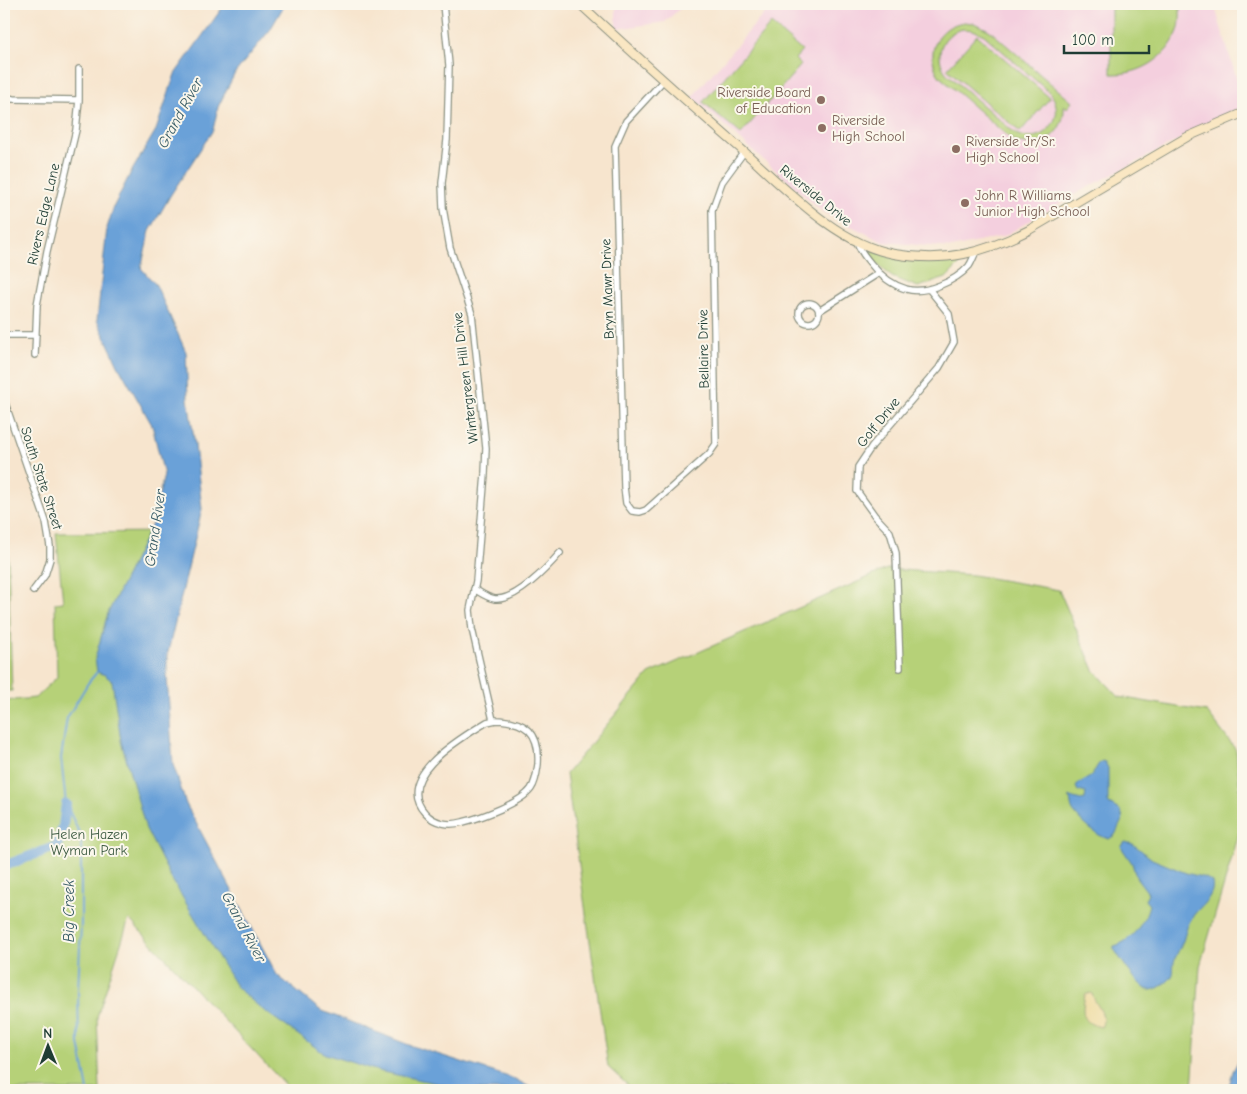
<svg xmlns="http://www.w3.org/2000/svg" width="1247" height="1094" font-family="'Comic Neue',sans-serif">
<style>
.built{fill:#f4cfde}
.green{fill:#b6d178;stroke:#6a8756;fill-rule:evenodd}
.sand{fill:#eeda9e;stroke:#868c69}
.water{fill:#6aa1d8;stroke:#446f86}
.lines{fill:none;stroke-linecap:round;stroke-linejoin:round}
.stream{stroke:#6aa1d8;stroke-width:2}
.river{stroke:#6aa1d8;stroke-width:10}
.street-casing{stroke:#8b9181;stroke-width:8}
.secondary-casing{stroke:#8b9181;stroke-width:10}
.street{stroke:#fff;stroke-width:5.5}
.secondary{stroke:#fae7c3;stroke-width:8}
.education-dot{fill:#8d6e63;stroke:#fbf7ec;stroke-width:2}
.labels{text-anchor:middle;stroke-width:4;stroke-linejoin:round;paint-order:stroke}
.education-label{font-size:14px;fill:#785e54;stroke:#fbf7ec;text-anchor:start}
.street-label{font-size:14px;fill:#1f3d34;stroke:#fbf7ec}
.park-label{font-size:14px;fill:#3d5b42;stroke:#fbf7ec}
.water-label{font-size:15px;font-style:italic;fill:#365b65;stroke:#fbf7ec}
</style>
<rect width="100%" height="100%" fill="#fbf7ec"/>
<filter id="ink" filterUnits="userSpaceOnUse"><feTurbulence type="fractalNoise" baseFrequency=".02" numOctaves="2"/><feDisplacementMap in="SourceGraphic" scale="10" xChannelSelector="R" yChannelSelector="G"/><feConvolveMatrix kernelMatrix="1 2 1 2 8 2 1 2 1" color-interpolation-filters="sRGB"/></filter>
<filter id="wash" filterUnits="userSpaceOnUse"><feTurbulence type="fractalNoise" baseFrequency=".0096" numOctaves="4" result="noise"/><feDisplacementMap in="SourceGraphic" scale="20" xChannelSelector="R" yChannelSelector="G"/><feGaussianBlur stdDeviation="1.12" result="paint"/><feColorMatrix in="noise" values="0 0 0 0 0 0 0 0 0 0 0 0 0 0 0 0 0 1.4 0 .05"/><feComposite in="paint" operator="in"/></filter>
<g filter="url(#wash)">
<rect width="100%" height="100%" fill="#f7e5ce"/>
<path class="built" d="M616,4H685L665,22L616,29Z
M765,4H1214L1243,100V106L1081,191L1004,236L952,248L883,242L823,212L692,97L769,8Z"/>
<path class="green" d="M1115,4H1180C1180,13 1181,22 1178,31C1167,59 1140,75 1111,74V8Z
M964,22L974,23L989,30L1072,102L1067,108L1064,105C1066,135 1038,153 1012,140L940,77C924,55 936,26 964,22ZM964,29L973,30L984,35L1051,94C1068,118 1042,147 1016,134L946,73C933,55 942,32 964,29Z
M771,24L802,51L795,59L801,65L741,134L703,102Z
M977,35L1050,98L1020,132L947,69Z
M868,249L918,261L967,257L946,278L918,287L892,277L874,261Z
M4,522H7L12,691H4Z
M168,532L152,764L276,1000L481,1090H290L129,919L97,1017L100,1090H4V701L35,698L57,677L55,603L63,602L56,533Z
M887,569L973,575L1059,590L1094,670L1119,697L1207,712L1236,750L1243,820L1200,966L1192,1090H633L608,1067L566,774L649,674Z"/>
<path class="sand" d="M1090,993L1092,994C1096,1006 1108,1015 1101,1027C1080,1023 1082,1011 1085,995Z"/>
<path class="water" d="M225,4H285L270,30L235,73L218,107L213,130L170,196L150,231L141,268L156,285L186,352L188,399L195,445L202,509L167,656V677L173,764L186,804L277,975L320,1010L409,1045L515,1079L535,1090H461L445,1085L378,1071L325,1054L263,1010L237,988L171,878L146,829L121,741L112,681L105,675L97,672L95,658L108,613L152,524L164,475L152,425L119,367L97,320L107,228L114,206L130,174L156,130L175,74Z
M1102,761L1105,762L1108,768V802L1109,804L1121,811L1123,818L1115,835L1109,839C1096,836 1081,822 1073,811C1071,808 1071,803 1070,799L1068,798L1070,797L1081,800L1085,799L1086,793L1078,791L1076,787C1080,781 1084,781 1090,777C1095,773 1096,765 1102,761Z
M1125,842L1133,844L1152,859L1186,873L1206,878L1212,882C1216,899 1195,908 1189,923C1186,929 1185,935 1183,941C1180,948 1176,955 1174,962C1173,966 1174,970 1173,974C1171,981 1156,991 1149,990C1139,988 1120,958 1114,949V946C1131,942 1145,922 1149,905L1145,900L1148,893L1136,877L1132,863L1121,847Z
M1243,1052V1090H1228L1233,1071Z"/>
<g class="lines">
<path class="stream" d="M88,1090L79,1043L78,991L81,925V837L66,804L61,758L67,718L88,683L97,672"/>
<path class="river" d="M4,866L57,846L63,826L66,804"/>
</g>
</g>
<g filter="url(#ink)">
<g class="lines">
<defs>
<path id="street" d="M443,4L449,65L447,140L442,183L443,208L450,248L472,314L486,448L485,474L476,581L470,610L472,629L493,720
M663,81L626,121L615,146L624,487L626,503L632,511L640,512L646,510L709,454L716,444L712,210L722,182L744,152
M4,97L13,99L79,100
M857,242C860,251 865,257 871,264C880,275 892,285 906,289C925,295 956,281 969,266C972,262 973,257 976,252
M799 313a10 10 0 1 1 20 0a10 10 0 1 1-20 0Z
M819,311L879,273
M4,335H36
M35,355L37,305L47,251L76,130L79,100V69
M4,400L46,522L50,546V559L45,575L33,591
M474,589C481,593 487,598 495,599C516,601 547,568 560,553
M900,668L896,553L890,532L875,516L857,491L858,467L872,446L939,368L954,342L949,314L929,289
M496,720C526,721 540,732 538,764C537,772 536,782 531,789C521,803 480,818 463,822C450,826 435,824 425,813C392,777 463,737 487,722Z"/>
<path id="secondary" d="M580,4C633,53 686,101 740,148C783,186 836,244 894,254C946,263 983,253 1029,230L1187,137L1243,113"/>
</defs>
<use href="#street" class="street-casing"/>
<use href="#secondary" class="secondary-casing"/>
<use href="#street" class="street"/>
<use href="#secondary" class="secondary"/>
</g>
</g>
<g class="education-dot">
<circle cx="821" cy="100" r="5"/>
<circle cx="822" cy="128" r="5"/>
<circle cx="956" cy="149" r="5"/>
<circle cx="965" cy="203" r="5"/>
</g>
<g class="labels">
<g class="education-label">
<text x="811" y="97" text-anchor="end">Riverside Board<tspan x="811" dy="16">of Education</tspan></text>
<text x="832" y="125">Riverside<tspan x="832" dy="16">High School</tspan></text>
<text x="966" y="146">Riverside Jr/Sr.<tspan x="966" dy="16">High School</tspan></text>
<text x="975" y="200">John R Williams<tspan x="975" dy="16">Junior High School</tspan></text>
</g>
<g class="street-label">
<text transform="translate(816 195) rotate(39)" y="5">Riverside Drive</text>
<text transform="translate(43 214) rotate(-77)" y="5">Rivers Edge Lane</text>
<text transform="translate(607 289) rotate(-92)" y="5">Bryn Mawr Drive</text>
<text transform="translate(703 349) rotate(-91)" y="5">Bellaire Drive</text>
<text transform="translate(465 378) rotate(-97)" y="5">Wintergreen Hill Drive</text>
<text transform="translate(878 422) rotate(-51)" y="5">Golf Drive</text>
<text transform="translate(42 478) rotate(72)" y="5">South State Street</text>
</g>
<g class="park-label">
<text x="89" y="839">Helen Hazen<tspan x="89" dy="16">Wyman Park</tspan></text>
</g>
<g class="water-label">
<text transform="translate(180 113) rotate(-61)" y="5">Grand River</text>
<text transform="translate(155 528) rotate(-82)" y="5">Grand River</text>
<text transform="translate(69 911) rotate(-90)" y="5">Big Creek</text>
<text transform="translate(244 927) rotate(62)" y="5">Grand River</text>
</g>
</g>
<rect width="1247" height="1094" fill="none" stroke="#fbf7ec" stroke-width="20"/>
<g transform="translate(48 1046) rotate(359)" stroke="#fbf7ec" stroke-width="4" paint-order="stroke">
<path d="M0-4L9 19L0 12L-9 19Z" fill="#1f3d34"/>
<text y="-8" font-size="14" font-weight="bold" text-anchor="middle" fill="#1f3d34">N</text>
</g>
<path d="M1064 45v8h85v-8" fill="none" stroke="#1f3d34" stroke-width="2.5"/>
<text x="1072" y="45" font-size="15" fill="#1f3d34" stroke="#fbf7ec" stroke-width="4" paint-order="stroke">100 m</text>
</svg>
